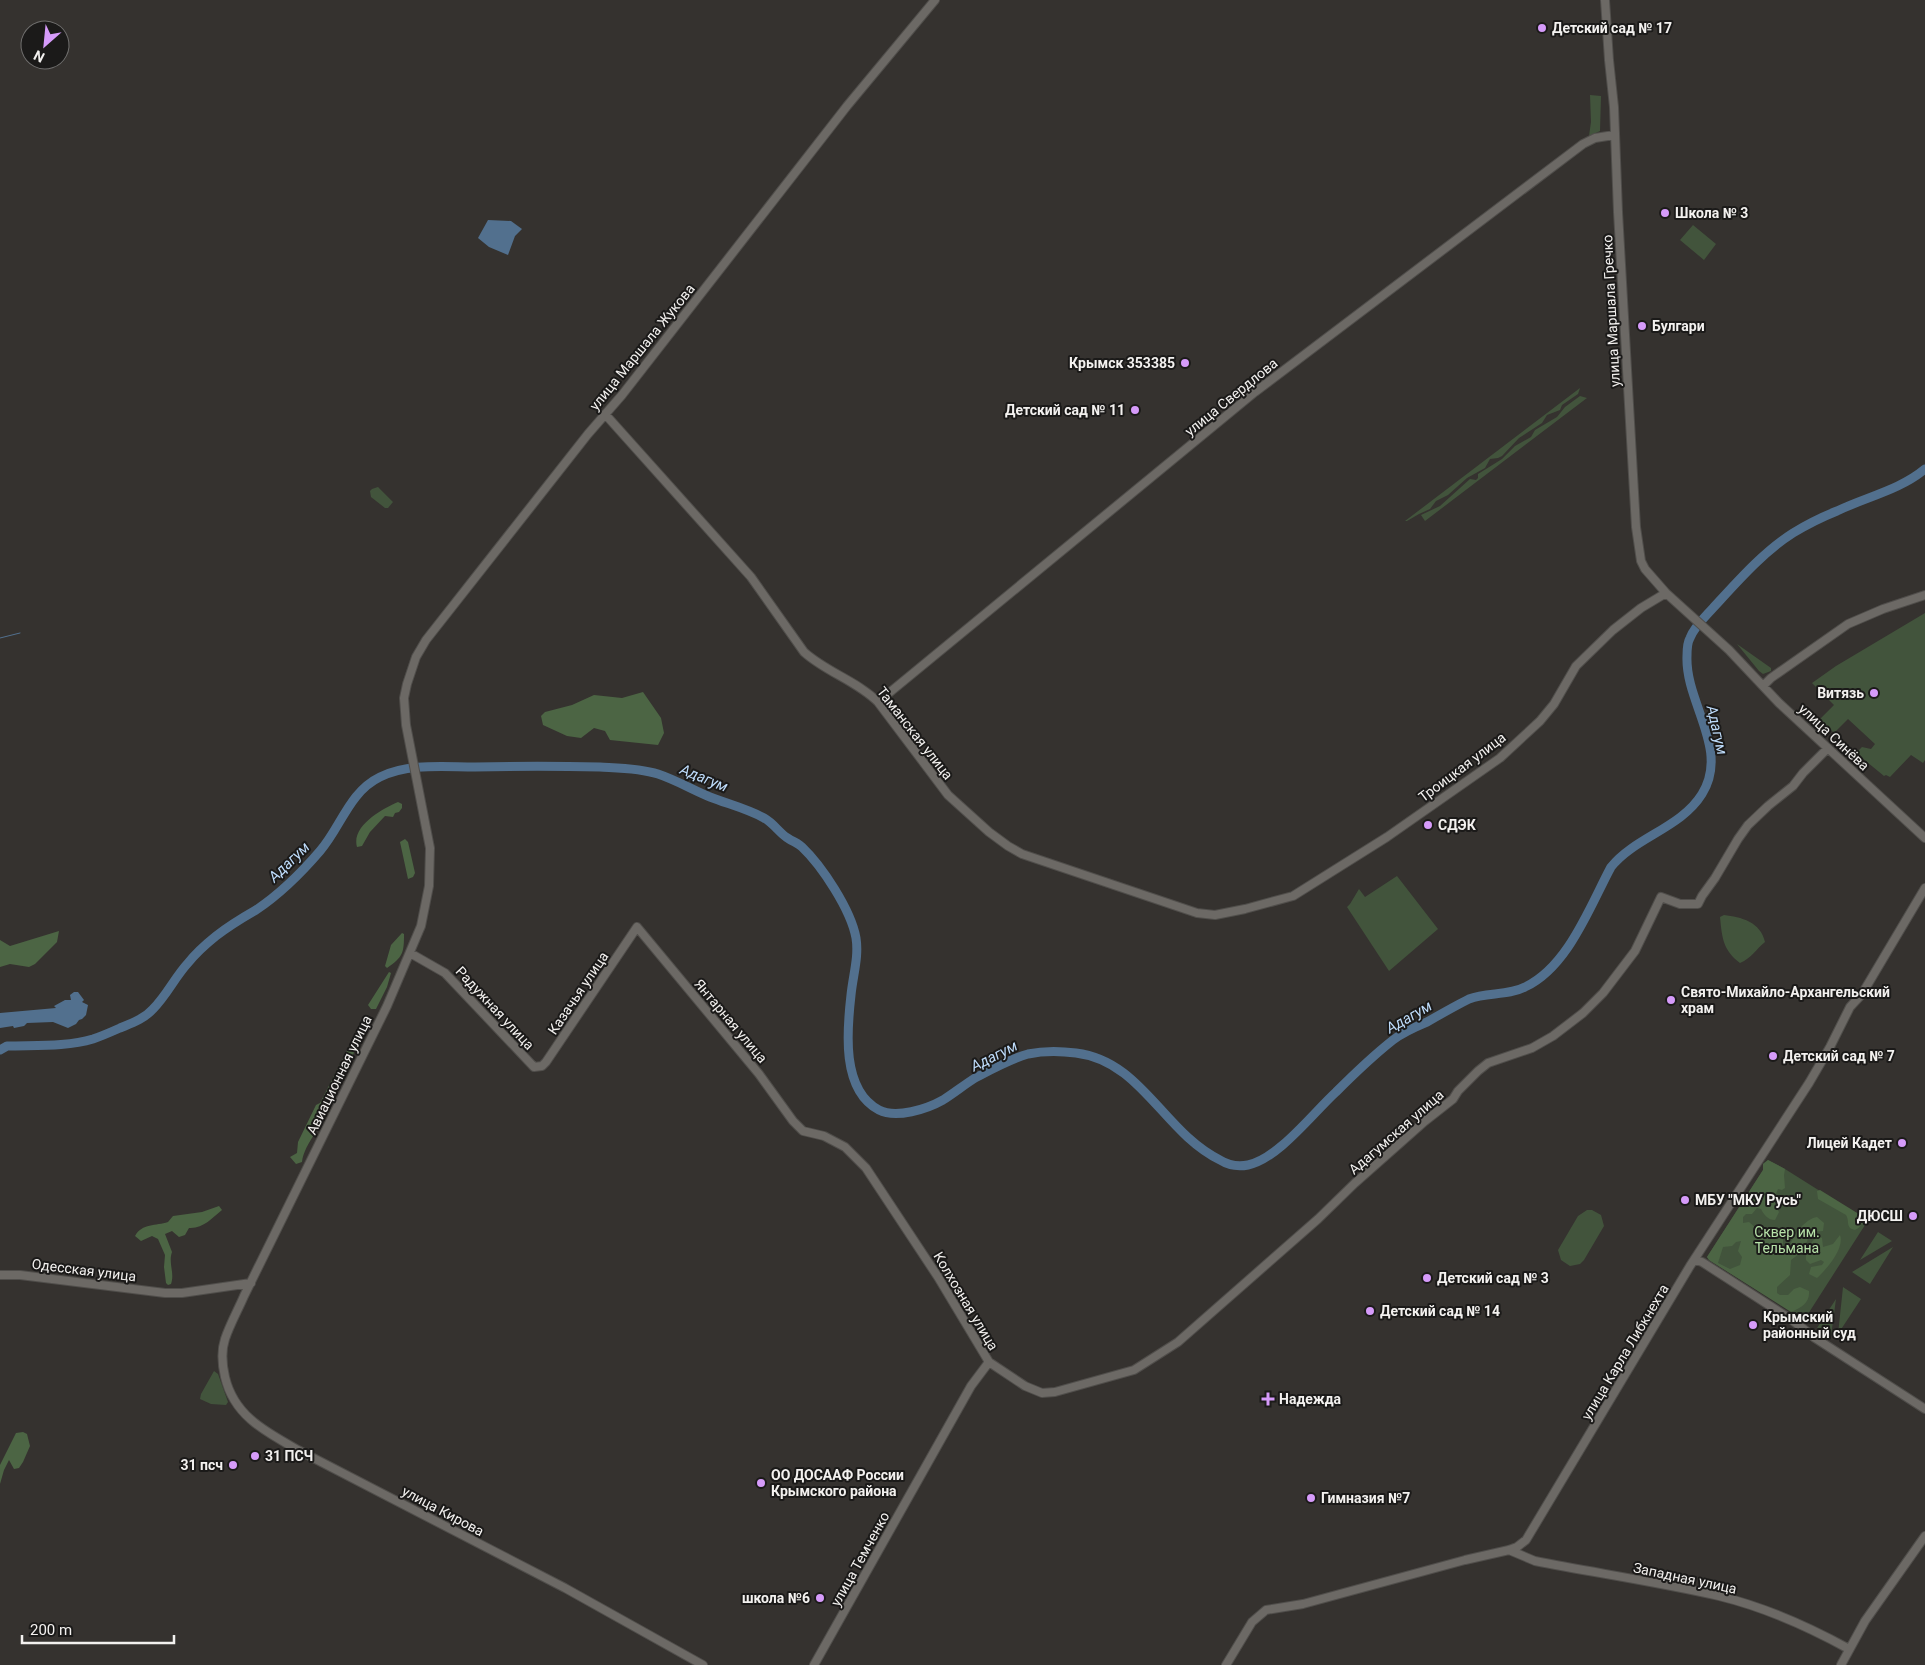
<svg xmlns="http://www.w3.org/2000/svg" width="1925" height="1665" font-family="Roboto,sans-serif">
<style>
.green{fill:#42543c}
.forest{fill:#4c6544;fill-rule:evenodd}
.water{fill:#52708e}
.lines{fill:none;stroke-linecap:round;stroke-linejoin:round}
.stream{stroke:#52708e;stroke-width:1}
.river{stroke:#52708e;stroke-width:9}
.secondary-casing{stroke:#504e4b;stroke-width:10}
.secondary{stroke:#6c6965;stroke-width:8}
.poi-dot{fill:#d69bfa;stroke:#1b1a19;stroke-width:2}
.labels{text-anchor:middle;stroke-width:4;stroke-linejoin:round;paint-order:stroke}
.poi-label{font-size:14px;font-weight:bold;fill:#f3f1ef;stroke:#1b1a19;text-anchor:start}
.street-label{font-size:14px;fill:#f3f1ef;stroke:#1b1a19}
.park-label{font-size:14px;fill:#b7e2a9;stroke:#1b1a19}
.water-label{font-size:15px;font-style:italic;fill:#bedcfb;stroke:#1b1a19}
</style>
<rect width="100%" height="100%" fill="#35322f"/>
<path class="green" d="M1590,95L1601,96L1600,131L1589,136L1591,122Z
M1693,225L1716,244L1704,260L1680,240Z
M1580,388L1578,394L1562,405L1560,410L1547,415L1542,423L1519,438L1502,456L1498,458L1490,459L1485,468L1467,478L1448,495L1436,501L1430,509L1419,514L1407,521H1405Z
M1580,396L1587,398L1425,521L1421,515L1440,506L1470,479L1476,480L1478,478V474L1502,459L1515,446L1531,437L1535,430L1557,417L1565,407Z
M378,487L393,502L388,508H385L371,497L370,491L372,489Z
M1925,613V760L1923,763L1911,755L1890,777L1886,775L1884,776L1856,753L1862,747L1871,749L1875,744L1848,719L1834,733L1820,719L1834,705L1812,683L1836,666Z
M1737,644L1771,668V671L1763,674L1759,671Z
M1397,876L1438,929L1389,971L1347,907L1350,904L1359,889L1365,897Z
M1724,915C1741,917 1761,922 1765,942C1756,949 1752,958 1740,963C1723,950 1722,938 1720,917Z
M1768,1160L1785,1169L1866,1220L1865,1225L1808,1314L1802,1318L1709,1260L1707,1257L1763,1170V1164Z
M1587,1210H1592L1601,1215L1604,1226L1584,1260L1580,1264L1570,1266L1561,1260L1558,1250L1578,1216Z
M1878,1232L1892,1241L1860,1260Z
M1893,1247L1870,1284L1852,1272Z
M1843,1287L1861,1299L1838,1334Z
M1836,1299L1831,1336L1817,1328Z
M214,1371L218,1374L228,1402L226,1405L211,1404L200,1399L201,1394Z"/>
<path class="forest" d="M643,692L661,718L664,733L658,745L610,740L605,731L594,728L581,738L567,736L543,725L541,716L545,712L572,705L594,695L622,698Z
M398,802L402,804V808L399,812L395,813L393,817L385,816L370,832L362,846L357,847C351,826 382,809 398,802Z
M405,839L408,842L415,873L413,877L408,879L400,842Z
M59,931L57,942L35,964L29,967L10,964L0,967V940L10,946Z
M402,933L404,934C404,953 403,957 387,968L385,966L391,945Z
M389,972L391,973L387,987L376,1009H371L368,1005Z
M355,1040L358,1044C350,1059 341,1091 329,1102C325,1125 304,1143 302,1162L296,1164L290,1157L297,1153L298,1142L316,1105L320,1103L352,1041Z
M1768,1160L1785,1169L1784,1175L1785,1188L1782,1190L1778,1189L1775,1196L1781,1200L1776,1207L1779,1212L1775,1220C1768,1220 1764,1215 1761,1209L1757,1208L1752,1214H1746L1743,1217V1223L1749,1222L1759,1231L1757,1238H1761L1767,1229L1777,1232L1783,1239V1247L1786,1249L1790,1246C1793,1235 1805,1219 1817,1217L1824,1223L1823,1231L1809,1232L1807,1242L1800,1246L1799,1254L1791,1260L1790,1275L1777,1287V1293L1780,1295H1788L1794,1289L1800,1287L1809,1291C1810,1303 1801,1308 1791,1312L1709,1260L1707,1257L1763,1170V1164ZM1741,1241L1738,1251L1742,1257L1740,1265L1730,1269L1718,1263L1723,1247L1732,1246L1736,1242Z
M1820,1190L1862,1216C1862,1223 1862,1227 1855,1230C1845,1228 1850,1221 1846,1215L1818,1199L1817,1191Z
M219,1206L222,1210C212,1218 203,1229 189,1228L185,1235L179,1237L172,1231L165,1234L172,1252C168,1263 175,1273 171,1284L168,1285L166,1283L164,1267L165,1255L158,1239L152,1236L141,1241L135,1236C142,1223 156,1226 168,1222L173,1216L202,1212Z
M1840,1235C1845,1248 1826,1270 1817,1278L1809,1274L1811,1267L1822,1265L1824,1262L1821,1260L1810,1264L1806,1260C1805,1250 1810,1243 1818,1236L1822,1238L1823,1247L1833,1244Z
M23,1432L27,1434L30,1446L23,1462L19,1468L14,1469L9,1460L4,1470L0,1484V1465L16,1433Z"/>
<path class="water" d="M488,220L511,221L522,229L515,236L508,255L489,247L478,238Z
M74,992H78L84,1000L82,1002L88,1005L86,1015L82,1019L79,1020L76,1024L68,1028L53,1022L27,1023L24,1026L14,1028L13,1026L0,1028V1013L56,1008L54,1006L65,1000H71L70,995Z"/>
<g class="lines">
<path class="stream" d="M0,638L20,633"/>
<path class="river" d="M0,1050L7,1046C35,1045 67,1047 93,1039C102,1036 111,1032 120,1028C132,1023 144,1019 153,1009C167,995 175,977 188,963C196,953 206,944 216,936C229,926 242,918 256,910C280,894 302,872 320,851C341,827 349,792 380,777C409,763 443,767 475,767C516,766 559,766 600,767C618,768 640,768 658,774C676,780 693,790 710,797C728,804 748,809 764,818C773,823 778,831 786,837C796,844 792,839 802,847C822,866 851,910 856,938C859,957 853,975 851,995C847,1030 841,1090 879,1110C896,1119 927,1109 943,1100C954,1093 964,1085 975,1078C992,1069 1010,1059 1028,1054C1042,1051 1061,1051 1076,1053C1142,1061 1163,1132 1220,1160C1228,1165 1238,1167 1248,1165C1278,1159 1313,1113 1336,1092C1353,1075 1374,1055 1393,1040C1403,1032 1415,1027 1427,1022C1441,1014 1455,1006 1469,999C1487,992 1508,996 1525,987C1568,967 1590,906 1611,867C1635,837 1681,828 1702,794C1730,749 1685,703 1687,656C1687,651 1687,643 1690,638C1694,627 1705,617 1713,608C1737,582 1763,552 1793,533C1806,525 1822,517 1837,511C1866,497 1900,490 1925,469"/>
<defs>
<path id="secondary" d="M1605,0L1609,60L1614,107L1618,212L1636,527L1641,561L1645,569L1666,593L1729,650L1779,703L1925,838
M605,414L751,577L804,652C826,672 857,681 878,702L948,795L989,832L1008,846L1022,854L1197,913L1215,915L1245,909L1293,896L1387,837L1500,758L1540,721L1554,704L1576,666L1613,630L1641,608L1666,593
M1763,686L1771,678L1848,624L1883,609L1925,595
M878,702L1255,392L1583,144L1595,138L1614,135
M410,953L445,973L534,1067L542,1066L546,1062L637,927L759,1074L793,1121L803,1131L824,1136L845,1147L866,1168L938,1277L989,1362L1025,1386L1042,1393L1055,1392L1134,1370L1178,1342L1318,1219L1355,1183L1425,1121L1453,1099L1458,1091L1478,1071L1488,1063L1532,1048L1553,1036L1583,1013L1603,993L1635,951L1661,897L1680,904H1698L1702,896L1715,878L1738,839L1748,825L1768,806L1793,786L1803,773L1828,748
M1695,1260L1702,1262L1792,1320L1815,1338L1925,1409
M0,1275H20L165,1293H182L251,1283
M1509,1550L1535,1561C1596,1573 1658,1582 1719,1596C1764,1607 1809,1627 1849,1649
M703,1665L565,1588L298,1450C266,1432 234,1416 225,1377C222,1364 221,1351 225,1339C230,1324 238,1310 244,1296L387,1006L421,926L429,886L430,848L406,725L404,698L407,684L416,657L426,640L588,434L622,395L847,106L935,0
M814,1665L971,1386L989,1362
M1226,1665L1252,1622L1266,1610L1303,1604L1465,1560L1509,1550L1517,1547L1526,1540L1690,1266L1809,1083L1830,1047L1850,1007L1862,994L1925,888
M1841,1665L1865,1621L1925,1536"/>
</defs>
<use href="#secondary" class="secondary-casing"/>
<use href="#secondary" class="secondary"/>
</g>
<g class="poi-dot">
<circle cx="1542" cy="28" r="5"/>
<circle cx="1665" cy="213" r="5"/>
<circle cx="1642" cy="326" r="5"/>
<circle cx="1185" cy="363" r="5"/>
<circle cx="1135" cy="410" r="5"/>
<circle cx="1874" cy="693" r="5"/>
<circle cx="1428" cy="825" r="5"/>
<circle cx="1671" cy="1000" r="5"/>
<circle cx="1773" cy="1056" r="5"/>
<circle cx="1902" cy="1143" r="5"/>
<circle cx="1685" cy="1200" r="5"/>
<circle cx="1913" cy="1216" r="5"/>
<circle cx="1427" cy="1278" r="5"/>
<circle cx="1370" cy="1311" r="5"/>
<circle cx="1753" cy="1325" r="5"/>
<path d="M1265.5 1391.5h5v5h5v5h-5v5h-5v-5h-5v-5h5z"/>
<circle cx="255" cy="1456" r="5"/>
<circle cx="233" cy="1465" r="5"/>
<circle cx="761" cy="1483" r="5"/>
<circle cx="1311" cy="1498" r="5"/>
<circle cx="820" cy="1598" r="5"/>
</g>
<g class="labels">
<g class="poi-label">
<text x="1552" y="33">Детский сад № 17</text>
<text x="1675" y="218">Школа № 3</text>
<text x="1652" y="331">Булгари</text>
<text x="1175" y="368" text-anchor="end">Крымск 353385</text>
<text x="1125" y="415" text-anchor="end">Детский сад № 11</text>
<text x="1864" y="698" text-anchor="end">Витязь</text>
<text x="1438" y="830">СДЭК</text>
<text x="1681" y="997">Свято-Михайло-Архангельский<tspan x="1681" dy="16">храм</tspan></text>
<text x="1783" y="1061">Детский сад № 7</text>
<text x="1892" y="1148" text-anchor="end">Лицей Кадет</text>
<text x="1695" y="1205">МБУ "МКУ Русь"</text>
<text x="1903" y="1221" text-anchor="end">ДЮСШ</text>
<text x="1437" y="1283">Детский сад № 3</text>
<text x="1380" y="1316">Детский сад № 14</text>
<text x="1763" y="1322">Крымский<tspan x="1763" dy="16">районный суд</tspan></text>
<text x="1279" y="1404">Надежда</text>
<text x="265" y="1461">31 ПСЧ</text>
<text x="223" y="1470" text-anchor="end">31 псч</text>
<text x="771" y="1480">ОО ДОСААФ России<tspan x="771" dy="16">Крымского района</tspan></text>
<text x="1321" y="1503">Гимназия №7</text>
<text x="810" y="1603" text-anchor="end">школа №6</text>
</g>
<g class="street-label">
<text transform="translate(1611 311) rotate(-93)" y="5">улица Маршала Гречко</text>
<text transform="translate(642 347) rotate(-51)" y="5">улица Маршала Жукова</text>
<text transform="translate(1231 397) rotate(-39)" y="5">улица Свердлова</text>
<text transform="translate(915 733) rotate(52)" y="5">Таманская улица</text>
<text transform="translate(1834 737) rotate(43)" y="5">улица Синёва</text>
<text transform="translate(1462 767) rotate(-37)" y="5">Троицкая улица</text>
<text transform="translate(578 993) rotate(-56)" y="5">Казачья улица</text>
<text transform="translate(495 1008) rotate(47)" y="5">Радужная улица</text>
<text transform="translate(731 1021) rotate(50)" y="5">Янтарная улица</text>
<text transform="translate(339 1075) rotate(-64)" y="5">Авиационная улица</text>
<text transform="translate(1396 1132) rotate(-41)" y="5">Адагумская улица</text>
<text transform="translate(84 1270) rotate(7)" y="5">Одесская улица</text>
<text transform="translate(966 1301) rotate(59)" y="5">Колхозная улица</text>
<text transform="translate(1625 1352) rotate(-59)" y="5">улица Карла Либкнехта</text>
<text transform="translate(443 1511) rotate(28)" y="5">улица Кирова</text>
<text transform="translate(860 1559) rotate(-61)" y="5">улица Темченко</text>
<text transform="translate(1685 1578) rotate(12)" y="5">Западная улица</text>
</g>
<g class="park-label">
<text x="1787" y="1237">Сквер им.<tspan x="1787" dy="16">Тельмана</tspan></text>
</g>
<g class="water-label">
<text transform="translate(1717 730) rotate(77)" y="5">Адагум</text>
<text transform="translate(704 778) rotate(22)" y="5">Адагум</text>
<text transform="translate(289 862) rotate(-44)" y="5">Адагум</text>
<text transform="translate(1409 1017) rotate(-30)" y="5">Адагум</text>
<text transform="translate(994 1056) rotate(-27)" y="5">Адагум</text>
</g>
</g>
<g transform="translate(45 45) rotate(207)"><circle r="24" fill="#1b1a19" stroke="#71706f"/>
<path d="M0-4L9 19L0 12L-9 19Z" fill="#d69bfa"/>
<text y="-8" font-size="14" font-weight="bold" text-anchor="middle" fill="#f3f1ef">N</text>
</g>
<path d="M22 1635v8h152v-8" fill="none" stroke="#f3f1ef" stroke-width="2.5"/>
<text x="30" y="1635" font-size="15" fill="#f3f1ef" stroke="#1b1a19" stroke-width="4" paint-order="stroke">200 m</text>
</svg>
